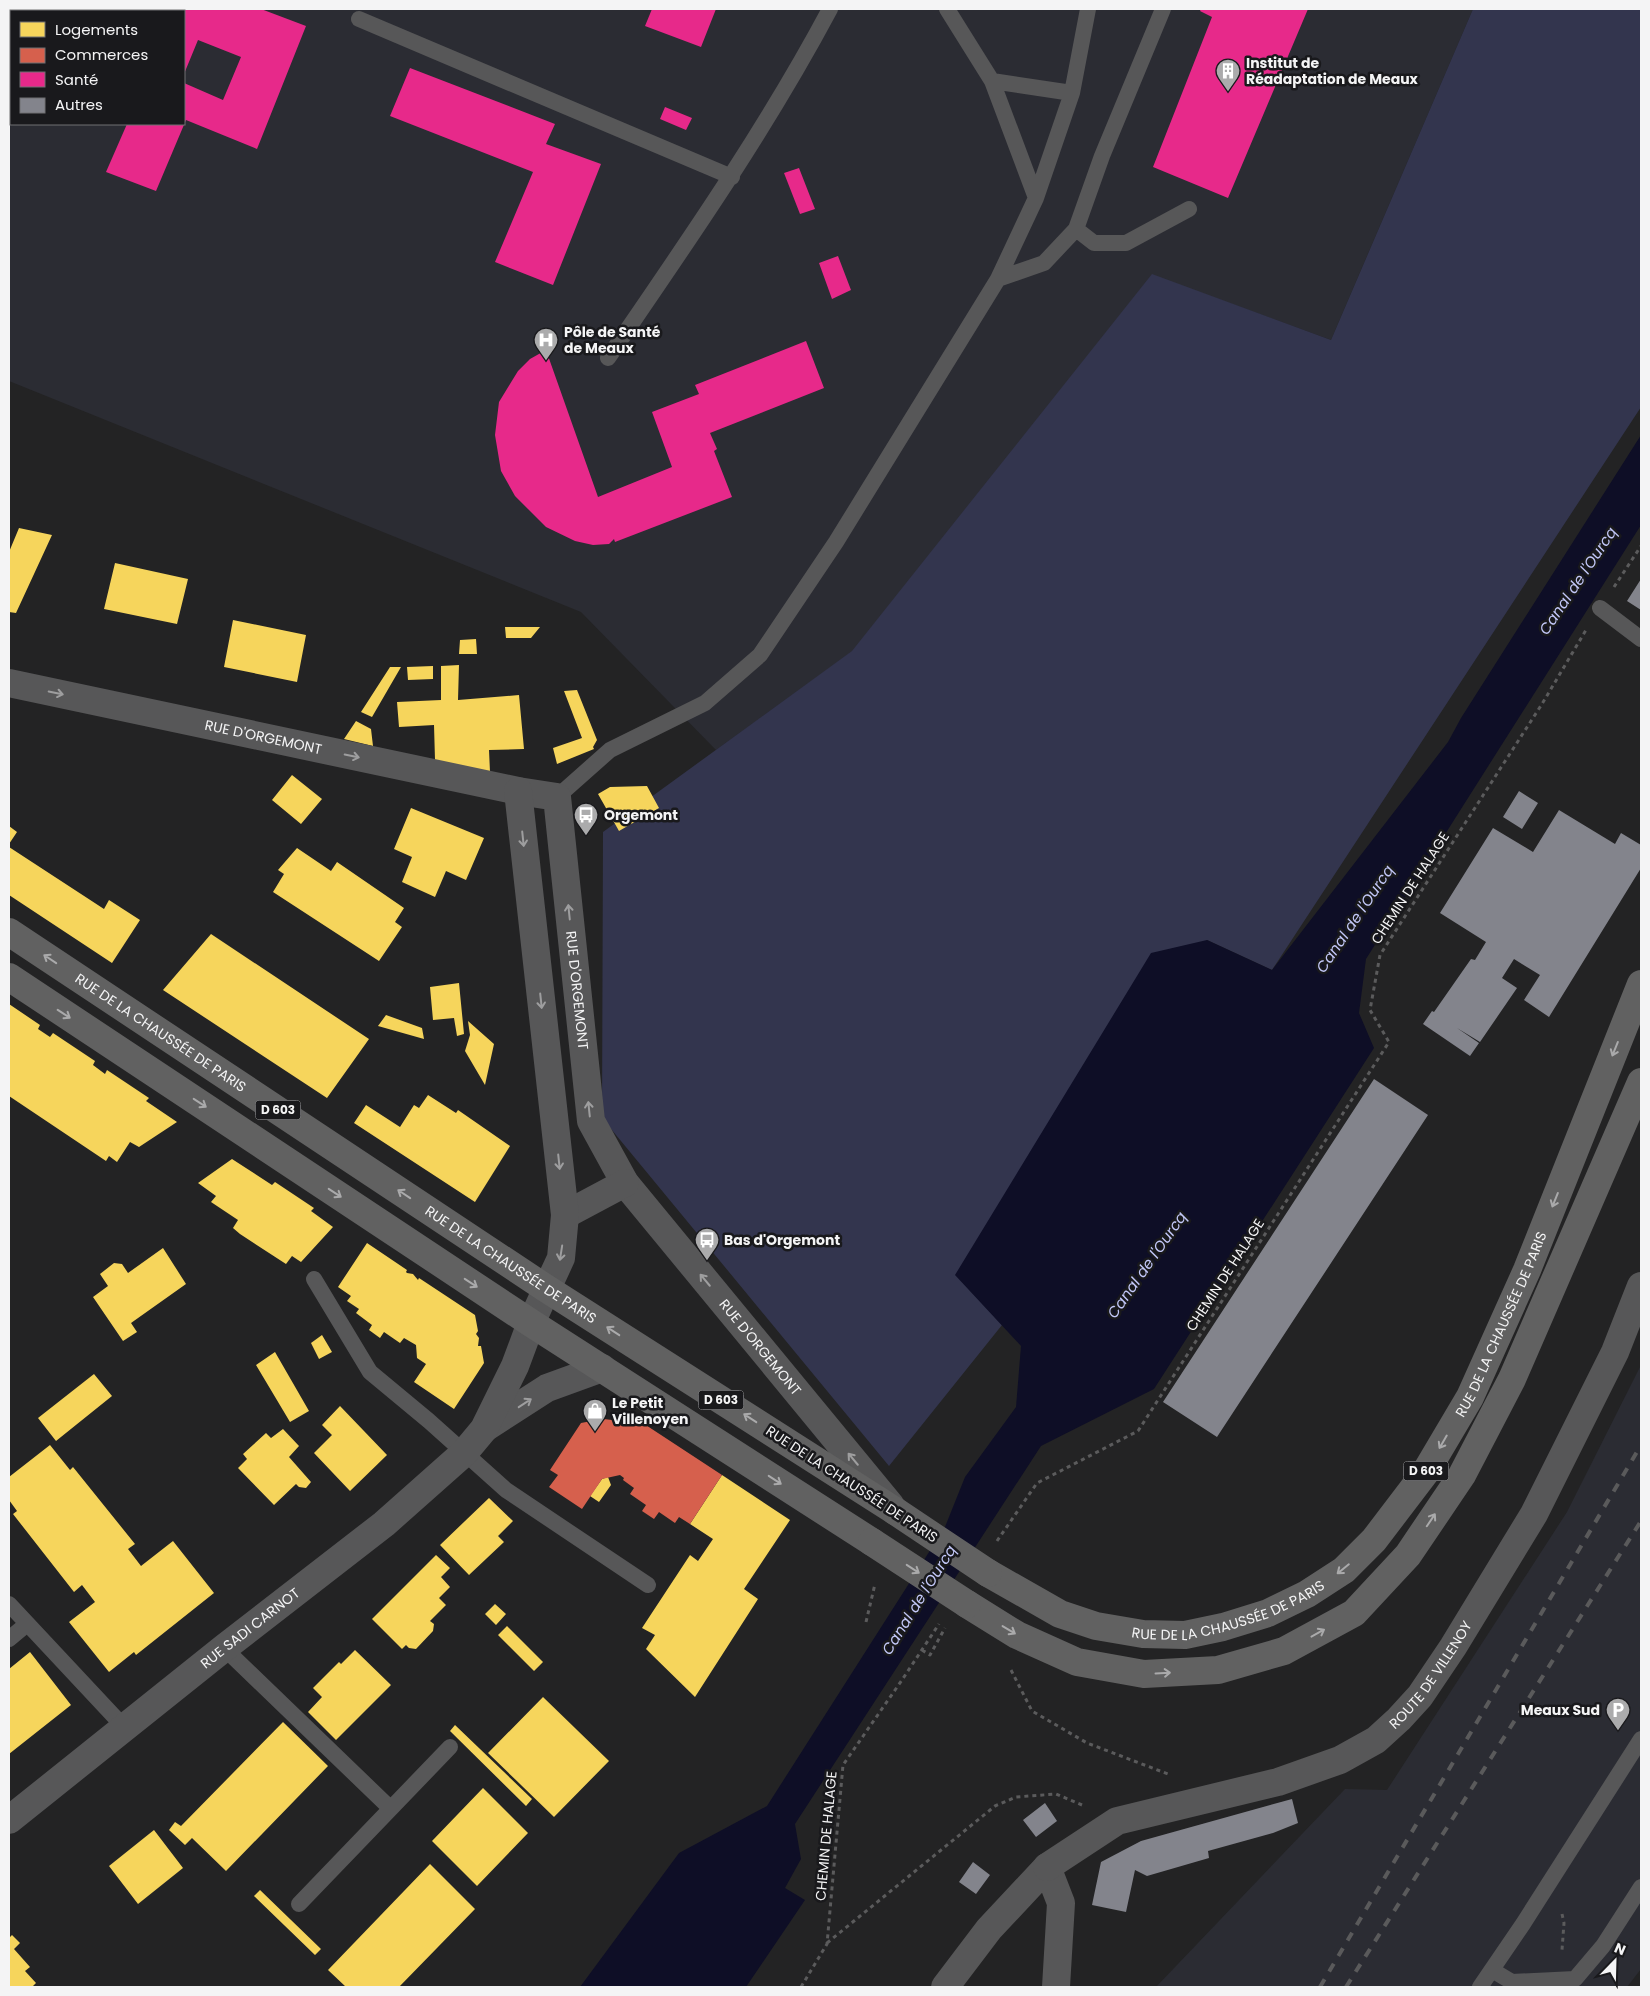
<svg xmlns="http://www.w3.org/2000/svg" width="1650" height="1996" font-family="Poppins,sans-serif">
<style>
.built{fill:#2b2c33;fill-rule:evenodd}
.green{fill:#33354e}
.water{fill:#0e0e26}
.homes{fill:#f6d55c}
.shops{fill:#d6604d}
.health{fill:#e7298a}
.building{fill:#83848c}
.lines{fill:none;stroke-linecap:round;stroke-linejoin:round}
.path{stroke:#5b5b5c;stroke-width:3;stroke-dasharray:4 4;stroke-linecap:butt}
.service{stroke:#575758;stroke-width:16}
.minor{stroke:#575758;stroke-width:28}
.tertiary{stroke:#575758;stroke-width:28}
.primary{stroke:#616161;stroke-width:28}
.rail{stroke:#5a5a5b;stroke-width:4;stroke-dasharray:9 9;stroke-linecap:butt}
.primary-bridge{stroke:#616161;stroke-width:28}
.oneway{stroke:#9e9e9f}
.oneway2{stroke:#aaaaab}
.labels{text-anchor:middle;stroke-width:5;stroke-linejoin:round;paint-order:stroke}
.shield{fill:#19191c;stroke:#b2b2b4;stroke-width:1}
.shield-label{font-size:12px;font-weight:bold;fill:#f4f4f5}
.poi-label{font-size:14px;font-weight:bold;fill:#f4f4f5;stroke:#19191c;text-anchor:start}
.street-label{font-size:14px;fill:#f4f4f5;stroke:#19191c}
.water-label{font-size:15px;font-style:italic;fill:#c3c8f8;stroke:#19191c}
</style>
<rect width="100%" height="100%" fill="#232324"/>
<path class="built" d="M9,9H1473L1331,340L1152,275L852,652L716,750L581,612L9,381ZM11,11H184V124H11Z
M1641,1365V1969L1627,1987H1156L1345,1789L1387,1790L1567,1512Z"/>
<path class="green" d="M9,9H30L36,11H11V109L9,115Z
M1473,9H1641V407L1272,970L1207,940L956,1275L1002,1325L889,1466L602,1118L603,832L852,651L1152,274L1331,340Z"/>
<path class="water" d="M1641,435V525L1366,959L1359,1013L1374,1048L1154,1389L1041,1446L795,1824L801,1859L785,1888L805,1900L746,1987H580L679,1853L767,1806L945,1527L965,1477L1016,1407L1021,1346L955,1275L1151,953L1207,940L1272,970L1448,742L1461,718Z"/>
<path class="homes" d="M19,528L52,535L16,613L9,612V552Z
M115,563L188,579L177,624L104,609Z
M233,620L306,635L297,682L224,667Z
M505,627H540L531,638H506Z
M476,639L477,654H459L460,640Z
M459,665L458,700L519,695L524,749L489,750L490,772L435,760L434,725L399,727L397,702L441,700V666Z
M433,666V679L408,680L407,667Z
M390,667H401L372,717L361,712Z
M577,690L597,740L593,747L594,749L557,764L553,748L582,738L564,691Z
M356,721L371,729L373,746L344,739Z
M292,775L322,799L301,824L272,800Z
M647,786L659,808L619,831L598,794L610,787Z
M411,808L484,838L466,880L446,871L435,897L402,882L412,857L394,849Z
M9,826L17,832L9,844Z
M9,847L104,909L109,900L140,920L112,963L9,895Z
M297,848L331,871L337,862L404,908L395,922L402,927L379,961L273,892L284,874L278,870Z
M211,934L369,1039L327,1098L163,990Z
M459,983L464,1034L457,1036L454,1018L433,1020L430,987Z
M9,1004L40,1025L38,1029L50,1037L53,1033L95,1061L93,1065L105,1074L107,1070L149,1098L146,1101L177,1122L139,1147L130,1142L117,1162L109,1156L106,1161L9,1096Z
M386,1015L422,1028L424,1039L378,1026Z
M468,1021L494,1044L485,1085L465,1051L470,1035Z
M428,1095L456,1113L458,1110L510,1146L475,1202L354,1123L366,1105L400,1127L414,1105L419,1108Z
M232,1159L272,1185L275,1182L314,1208L311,1211L333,1227L301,1262L292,1256L286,1264L240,1234L233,1228L238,1220L211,1202L216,1196L198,1183Z
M367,1243L407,1270L406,1272L407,1273L413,1274L418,1280L419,1278L475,1315L478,1331L476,1334L479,1338L478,1346H481L484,1363L454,1409L414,1382L426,1364L417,1358L416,1345L404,1338L400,1343L384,1332L380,1338L369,1330L372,1325L356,1313L359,1309L347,1301L351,1296L338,1287Z
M163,1248L186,1284L131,1323L137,1332L123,1341L93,1297L108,1286L100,1274L114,1263L122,1264L128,1273Z
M322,1335L332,1352L319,1359L311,1343Z
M275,1352L309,1411L290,1422L256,1365Z
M94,1374L112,1396L56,1441L38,1418Z
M340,1406L387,1455L350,1491L314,1453L332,1435L322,1425Z
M283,1429L299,1446L289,1457L311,1482L306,1488L299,1487L296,1484L274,1505L238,1468L247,1459L243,1454L266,1433L271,1438Z
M50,1445L70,1470L73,1467L135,1544L128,1549L141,1566L173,1541L214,1593L136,1655L134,1652L109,1672L69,1622L95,1602L82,1585L74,1592L13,1514L17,1511L9,1500V1477Z
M722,1475L790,1520L744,1589L758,1599L695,1697L646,1649L655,1635L642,1628L690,1555L698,1561L713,1539L690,1524Z
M608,1477L611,1485L599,1502L590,1496L602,1479Z
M489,1498L513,1521L498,1536L504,1542L469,1575L440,1545Z
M436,1555L450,1568L441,1577L450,1587L439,1598L446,1605L430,1621L434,1624L433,1631L416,1649L409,1648L406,1645L402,1649L372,1619Z
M495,1604L506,1614L496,1625L485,1614Z
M507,1626L543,1662L534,1671L498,1635Z
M355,1650L391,1685L336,1740L308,1712L322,1697L313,1688L339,1662L341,1664Z
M30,1652L71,1705L9,1754V1669Z
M543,1697L609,1761L554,1817L488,1753Z
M283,1722L328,1766L226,1871L192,1838L185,1845L169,1830L175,1822L181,1826Z
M455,1725L532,1799L526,1806L450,1731Z
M483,1788L528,1833L477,1886L432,1841Z
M154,1830L183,1868L138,1904L109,1866Z
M430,1864L475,1909L399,1987H346L328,1970Z
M260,1890L321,1949L315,1955L254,1896Z
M12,1935L20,1943L14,1949L30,1967L25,1971L36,1983L32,1987H9V1938Z"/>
<path class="shops" d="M629,1414L722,1475L690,1524L679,1517L675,1523L659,1512L654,1519L642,1511L646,1505L630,1494L634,1488L623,1480L624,1478L620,1475L602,1479L582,1509L549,1487L558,1475L550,1470L581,1423L597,1420L598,1423L604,1419L612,1420V1417Z"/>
<path class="health" d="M176,9H261L306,26L257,149L186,120L156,191L106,172L127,124H184V83L223,100L241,57L198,40L184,74V11H175Z
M652,9H716L701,47L645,26Z
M1201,9H1308L1228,198L1153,167L1212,17L1200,11Z
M410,68L555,124L546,144L601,164L553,285L495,262L533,172L390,116Z
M665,107L692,118L686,130L660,119Z
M799,168L815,209L800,214L784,173Z
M838,256L851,290L832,299L819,263Z
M806,341L824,388L710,433L717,449L714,451L732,497L615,542L614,539L609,544L593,545L575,541L546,527L515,496L501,471L495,435L499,402L518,371L530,359L546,350L598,497L672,467L652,412L699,394L695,385Z"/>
<path class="building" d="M1641,579V610L1627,601Z
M1519,791L1538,803L1522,829L1503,817Z
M1559,810L1615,844L1621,833L1641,845V868L1549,1017L1524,1000L1540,975L1514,959L1502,978L1517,988L1480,1042L1457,1028L1479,1043L1470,1056L1423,1024L1432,1011L1434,1012L1471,959L1475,960L1486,942L1440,913L1493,828L1533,852Z
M1374,1079L1428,1115L1217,1437L1163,1402Z
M1292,1799L1298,1823L1273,1833L1208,1851L1209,1858L1147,1876L1135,1870L1126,1912L1092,1905L1101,1862L1141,1841Z
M1045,1803L1057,1821L1036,1837L1023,1820Z
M973,1862L990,1875L976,1894L959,1882Z"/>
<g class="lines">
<path class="path" d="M1614,587L1641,546
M997,1541L1037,1483L1138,1431L1389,1042L1370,1010L1380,955L1542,704L1586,630
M866,1622L875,1584
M922,1650L930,1655L945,1628
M1011,1670L1032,1711L1087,1743L1168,1774
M1562,1914L1564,1923L1562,1950
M827,1943L995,1806L1016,1797L1056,1794L1082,1805
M801,1987L827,1944L843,1765L902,1680L939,1624"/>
<path class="service" d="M947,9L992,81L1036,198
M1163,9L1102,156L1076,229L1094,243H1126L1189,209
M359,19L732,177
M992,81L1072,93
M998,279L1044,263L1076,229
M608,358C686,244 765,131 830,9
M1600,608L1641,639
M557,797L610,750L705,703L760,655L836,542L998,279L1036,198L1072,93L1088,9
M314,1279L370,1372L429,1421L506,1490L648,1585
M9,1604L124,1727
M9,1639L27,1624
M224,1648L390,1808
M299,1904L450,1747
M1492,1970L1512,1982L1575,1979L1603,1946L1641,1887
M1480,1987L1523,1924L1641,1739"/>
<g class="minor">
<path id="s1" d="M9,683L518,791L557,797L591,1121L625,1183L891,1506"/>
<path d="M565,1215L625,1183"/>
<path d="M485,1428L547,1388L602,1368"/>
<path id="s2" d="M9,1820L224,1648L384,1524L464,1453L484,1429L515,1366L531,1323L561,1258L565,1215L518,791"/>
<path d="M945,1987L989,1929L1047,1867L1061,1903L1056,1987"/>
</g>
<path class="tertiary" id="s3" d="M1047,1867L1117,1821L1278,1782L1340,1760L1376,1740L1399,1719L1420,1696L1453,1647L1534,1514L1615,1352L1641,1286"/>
<g class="primary">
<path id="s4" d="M9,932L547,1289L895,1511"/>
<path d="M9,977L531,1323L872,1542"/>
<path id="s5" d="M988,1573L1060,1614L1096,1626L1143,1634L1185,1635L1223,1627L1268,1613L1307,1594L1344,1570L1374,1540L1425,1473L1470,1397L1527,1270L1641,984"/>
<path d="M967,1604L1017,1635L1077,1662L1144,1674L1218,1670L1284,1651L1354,1613L1408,1555L1462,1475L1512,1379L1641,1082"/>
</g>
<path class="rail" d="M1320,1987L1641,1445
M1346,1987L1641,1521"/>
<path class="primary-bridge" d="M895,1511L988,1573
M872,1542L967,1604"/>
</g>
<defs><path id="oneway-shaft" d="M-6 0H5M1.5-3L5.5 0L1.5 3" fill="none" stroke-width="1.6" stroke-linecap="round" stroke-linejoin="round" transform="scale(1.25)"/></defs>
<g class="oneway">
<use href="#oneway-shaft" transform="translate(56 693) rotate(12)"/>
<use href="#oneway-shaft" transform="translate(352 756) rotate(12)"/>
<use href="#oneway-shaft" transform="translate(523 839) rotate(84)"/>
<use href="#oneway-shaft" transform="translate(569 912) rotate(-96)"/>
<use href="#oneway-shaft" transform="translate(541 1001) rotate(84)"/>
<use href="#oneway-shaft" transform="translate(589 1109) rotate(-96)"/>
<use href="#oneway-shaft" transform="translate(559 1162) rotate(84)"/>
<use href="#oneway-shaft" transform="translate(561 1253) rotate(99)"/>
<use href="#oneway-shaft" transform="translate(705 1280) rotate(-130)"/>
<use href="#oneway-shaft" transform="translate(525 1403) rotate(-33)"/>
<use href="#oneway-shaft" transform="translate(853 1459) rotate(-130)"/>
</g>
<g class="oneway2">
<use href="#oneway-shaft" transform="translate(50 959) rotate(-146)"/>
<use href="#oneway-shaft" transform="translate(64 1014) rotate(33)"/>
<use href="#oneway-shaft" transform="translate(1615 1049) rotate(112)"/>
<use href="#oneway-shaft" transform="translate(200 1103) rotate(33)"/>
<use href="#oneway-shaft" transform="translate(335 1193) rotate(33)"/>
<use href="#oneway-shaft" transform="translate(404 1194) rotate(-146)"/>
<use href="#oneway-shaft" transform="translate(1555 1200) rotate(112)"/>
<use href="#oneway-shaft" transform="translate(471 1283) rotate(33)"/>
<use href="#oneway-shaft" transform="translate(613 1331) rotate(-147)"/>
<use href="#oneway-shaft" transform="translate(750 1418) rotate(-147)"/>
<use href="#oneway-shaft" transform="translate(1443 1442) rotate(120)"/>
<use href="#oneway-shaft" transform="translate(775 1480) rotate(33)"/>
<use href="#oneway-shaft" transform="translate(1431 1520) rotate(-56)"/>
<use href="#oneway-shaft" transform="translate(913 1569) rotate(33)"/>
<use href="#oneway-shaft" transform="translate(1343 1569) rotate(141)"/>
<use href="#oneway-shaft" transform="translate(1009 1630) rotate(31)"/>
<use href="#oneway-shaft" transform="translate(1318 1633) rotate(-29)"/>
<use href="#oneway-shaft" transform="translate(1163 1673) rotate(-3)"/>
</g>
<defs>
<symbol id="building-pin" viewBox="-11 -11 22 30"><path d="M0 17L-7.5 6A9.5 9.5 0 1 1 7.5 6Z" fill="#ababac" stroke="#19191c"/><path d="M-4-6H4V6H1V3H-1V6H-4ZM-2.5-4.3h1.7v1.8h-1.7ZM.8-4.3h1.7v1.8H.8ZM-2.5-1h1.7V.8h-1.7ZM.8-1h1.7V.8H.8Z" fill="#fff"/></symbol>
<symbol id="hospital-pin" viewBox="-11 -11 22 30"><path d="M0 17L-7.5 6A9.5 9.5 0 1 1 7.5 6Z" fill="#ababac" stroke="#19191c"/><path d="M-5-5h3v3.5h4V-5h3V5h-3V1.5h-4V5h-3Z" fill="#fff"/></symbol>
<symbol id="bus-pin" viewBox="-11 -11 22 30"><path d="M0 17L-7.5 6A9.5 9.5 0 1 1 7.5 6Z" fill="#ababac" stroke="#19191c"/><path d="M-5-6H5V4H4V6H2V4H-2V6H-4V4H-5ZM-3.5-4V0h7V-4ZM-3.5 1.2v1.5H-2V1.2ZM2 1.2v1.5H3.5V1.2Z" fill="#fff"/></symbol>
<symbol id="shop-pin" viewBox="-11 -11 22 30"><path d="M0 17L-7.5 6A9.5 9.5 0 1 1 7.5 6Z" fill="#ababac" stroke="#19191c"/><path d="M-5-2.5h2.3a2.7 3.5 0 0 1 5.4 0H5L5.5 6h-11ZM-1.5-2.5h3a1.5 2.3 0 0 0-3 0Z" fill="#fff"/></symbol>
<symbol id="parking-pin" viewBox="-11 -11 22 30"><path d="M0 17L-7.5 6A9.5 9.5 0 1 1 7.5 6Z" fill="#ababac" stroke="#19191c"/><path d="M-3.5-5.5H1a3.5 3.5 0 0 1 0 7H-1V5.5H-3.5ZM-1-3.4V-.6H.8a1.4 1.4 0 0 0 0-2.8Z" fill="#fff"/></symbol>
</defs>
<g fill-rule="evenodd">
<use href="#building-pin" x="1214" y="57" width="28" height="38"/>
<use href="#hospital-pin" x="532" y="326" width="28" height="38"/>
<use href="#bus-pin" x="572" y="801" width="28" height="38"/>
<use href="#bus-pin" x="693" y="1226" width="28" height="38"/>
<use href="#shop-pin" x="581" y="1397" width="28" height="38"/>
<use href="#parking-pin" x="1604" y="1696" width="28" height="38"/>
</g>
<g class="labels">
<g class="shield">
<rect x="255.5" y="1100.5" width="45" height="19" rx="4"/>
<rect x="698.5" y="1390.5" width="45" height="19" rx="4"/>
<rect x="1403.5" y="1461.5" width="45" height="19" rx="4"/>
</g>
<g class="shield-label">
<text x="278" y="1114">D 603</text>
<text x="721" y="1404">D 603</text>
<text x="1426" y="1475">D 603</text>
</g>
<g class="poi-label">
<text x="1246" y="68">Institut de<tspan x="1246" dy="16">Réadaptation de Meaux</tspan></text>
<text x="564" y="337">Pôle de Santé<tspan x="564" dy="16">de Meaux</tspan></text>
<text x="604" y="820">Orgemont</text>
<text x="724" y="1245">Bas d'Orgemont</text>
<text x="612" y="1408">Le Petit<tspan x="612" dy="16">Villenoyen</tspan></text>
<text x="1600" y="1715" text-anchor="end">Meaux Sud</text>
</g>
<g class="street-label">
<text dy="5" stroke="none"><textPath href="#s1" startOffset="260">RUE D'ORGEMONT</textPath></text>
<text transform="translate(1410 888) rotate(-57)" y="5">CHEMIN DE HALAGE</text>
<text dy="5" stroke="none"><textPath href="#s1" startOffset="754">RUE D'ORGEMONT</textPath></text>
<text dy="5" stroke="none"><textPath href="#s4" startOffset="182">RUE DE LA CHAUSSÉE DE PARIS</textPath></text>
<text dy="5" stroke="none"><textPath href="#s4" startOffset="602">RUE DE LA CHAUSSÉE DE PARIS</textPath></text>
<text transform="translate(1225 1275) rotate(-57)" y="5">CHEMIN DE HALAGE</text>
<text dy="5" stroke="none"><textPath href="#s5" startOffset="678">RUE DE LA CHAUSSÉE DE PARIS</textPath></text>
<text dy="5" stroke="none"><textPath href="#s1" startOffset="1169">RUE D'ORGEMONT</textPath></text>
<text transform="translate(852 1484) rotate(33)" y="5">RUE DE LA CHAUSSÉE DE PARIS</text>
<text dy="5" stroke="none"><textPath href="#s5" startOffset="258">RUE DE LA CHAUSSÉE DE PARIS</textPath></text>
<text dy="5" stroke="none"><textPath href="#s2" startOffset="308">RUE SADI CARNOT</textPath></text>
<text dy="5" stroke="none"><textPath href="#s3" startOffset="442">ROUTE DE VILLENOY</textPath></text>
<text transform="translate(826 1836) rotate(-85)" y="5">CHEMIN DE HALAGE</text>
</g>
<g class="water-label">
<text transform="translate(1578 581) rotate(-56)" y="5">Canal de l'Ourcq</text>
<text transform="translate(1355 919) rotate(-56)" y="5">Canal de l'Ourcq</text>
<text transform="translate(1147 1265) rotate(-55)" y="5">Canal de l'Ourcq</text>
<text transform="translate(919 1600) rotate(-58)" y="5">Canal de l'Ourcq</text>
</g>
</g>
<rect width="1650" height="1996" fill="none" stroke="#f4f4f5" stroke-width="20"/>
<rect x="10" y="10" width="175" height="115" fill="#19191c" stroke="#717173"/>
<rect x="20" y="22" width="25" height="15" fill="#f6d55c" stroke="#717173"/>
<text x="55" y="35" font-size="15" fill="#f4f4f5">Logements</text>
<rect x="20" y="48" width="25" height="15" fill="#d6604d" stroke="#717173"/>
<text x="55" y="60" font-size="15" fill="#f4f4f5">Commerces</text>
<rect x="20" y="72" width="25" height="15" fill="#e7298a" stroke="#717173"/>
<text x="55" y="85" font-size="15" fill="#f4f4f5">Santé</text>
<rect x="20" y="98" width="25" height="15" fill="#83848c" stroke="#717173"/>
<text x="55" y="110" font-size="15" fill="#f4f4f5">Autres</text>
<g transform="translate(1615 1961) rotate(23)" stroke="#19191c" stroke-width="4" paint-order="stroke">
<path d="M0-4L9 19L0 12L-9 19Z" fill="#f4f4f5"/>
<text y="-8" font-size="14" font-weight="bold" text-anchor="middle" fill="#f4f4f5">N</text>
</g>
</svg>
